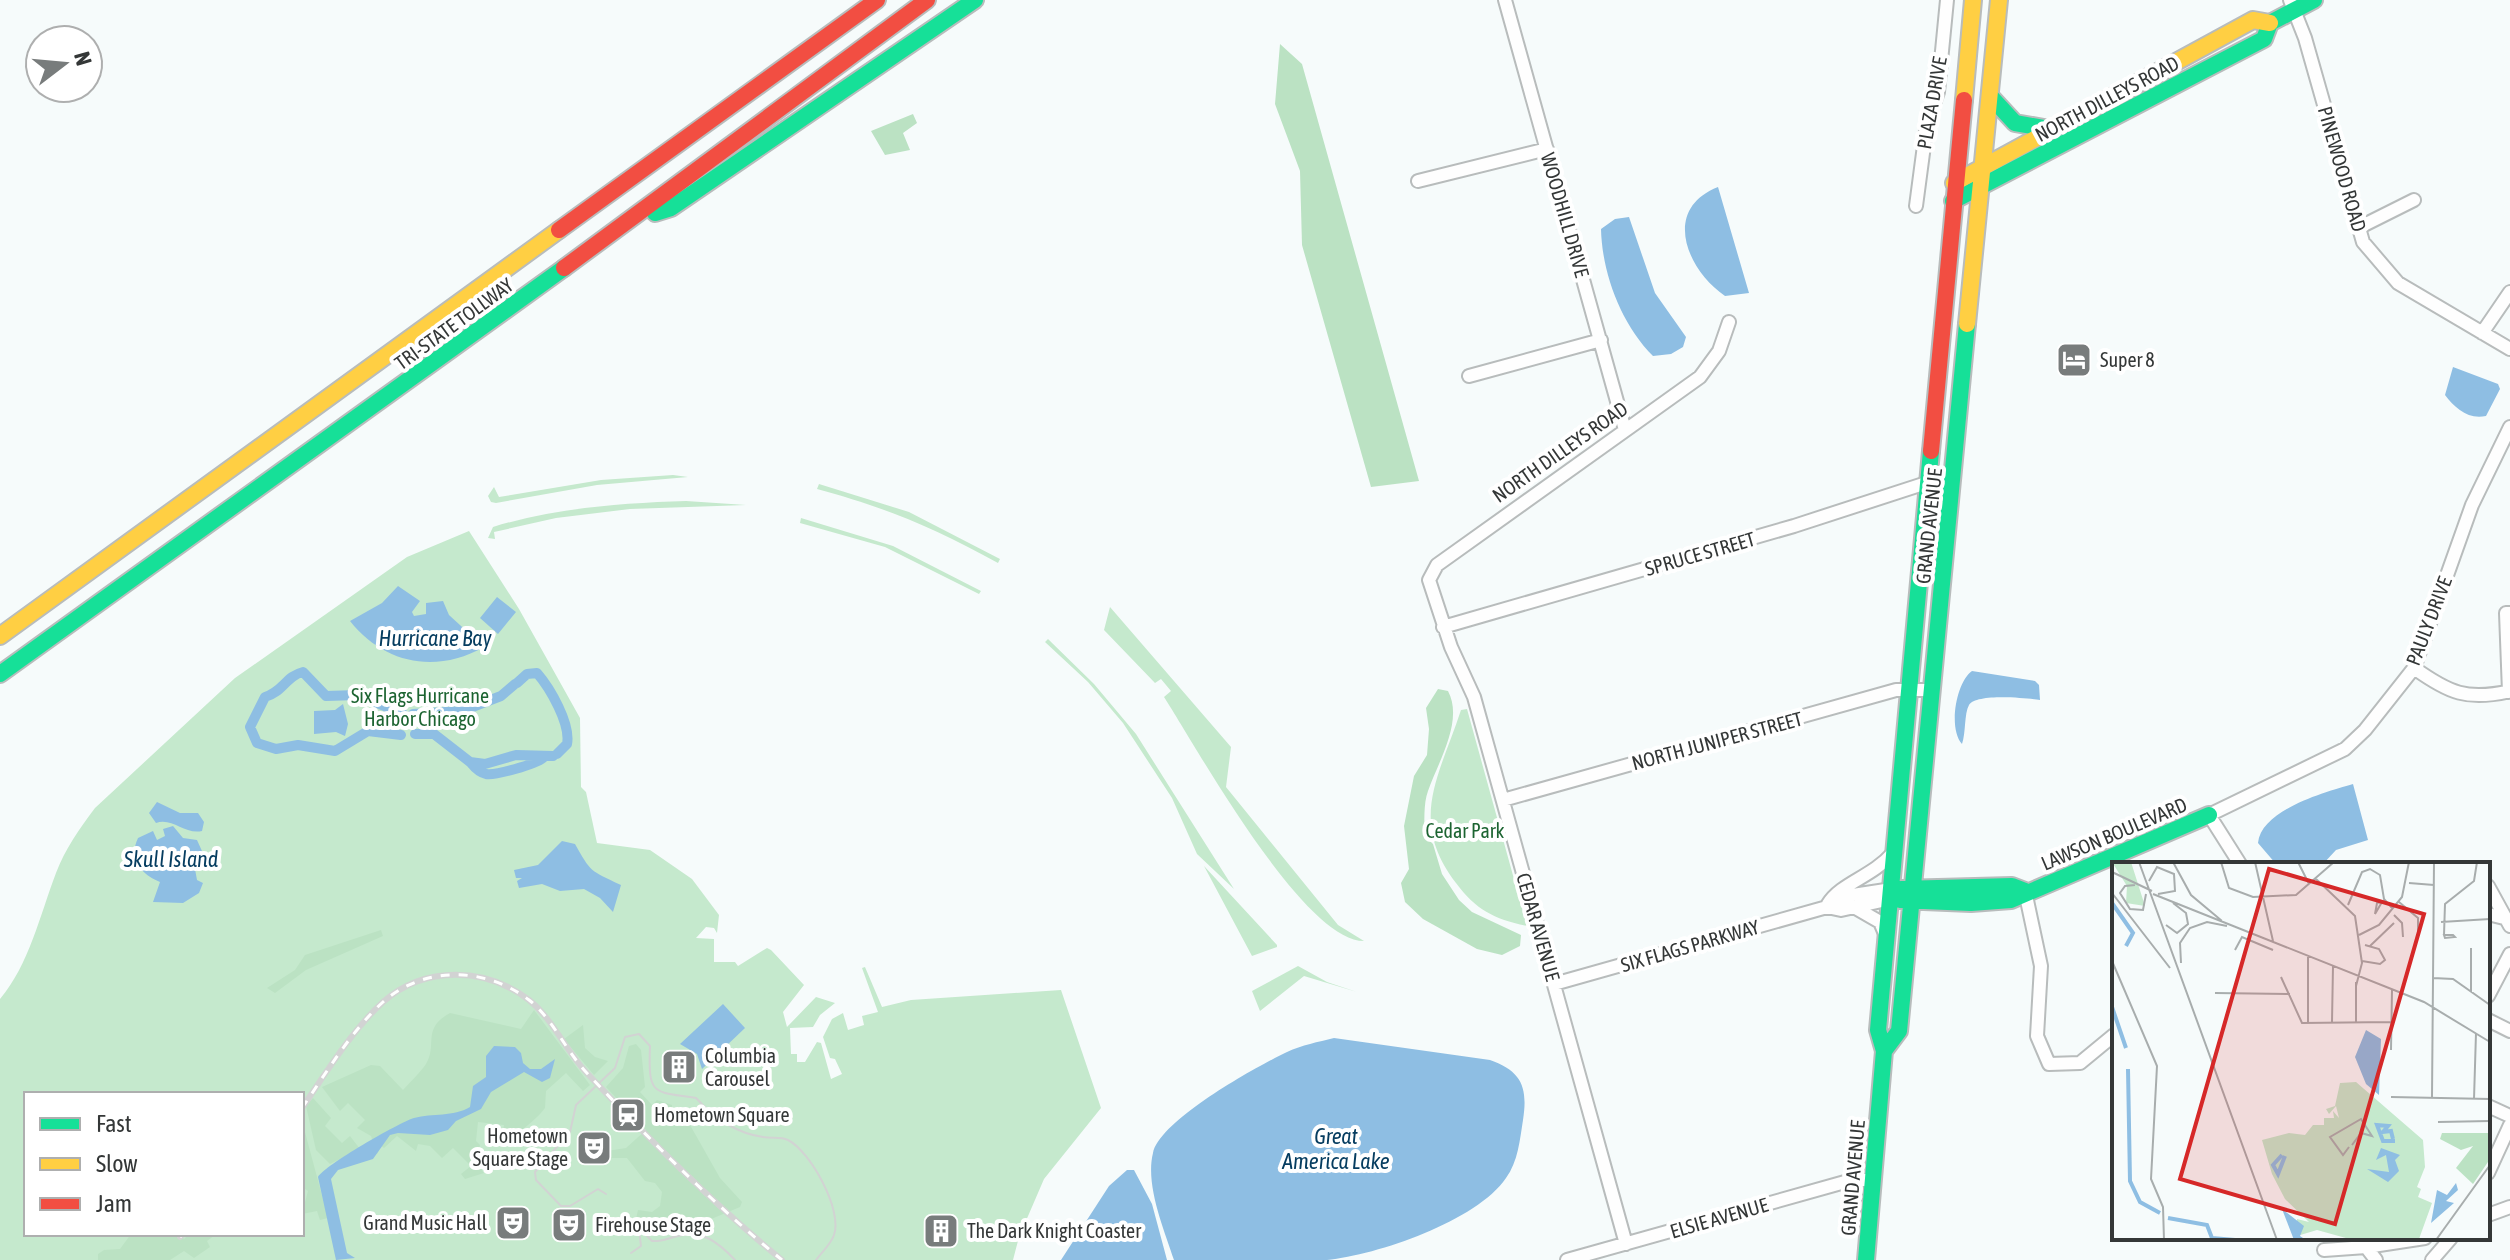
<svg xmlns="http://www.w3.org/2000/svg" width="2510" height="1260" font-family="'Asap Condensed',sans-serif">
<style>
.green{fill:#c5e9cd;fill-rule:evenodd}
.forest{fill:#bbe2c3}
.water{fill:#8ebee3}
.lines{fill:none;stroke-linecap:round;stroke-linejoin:round}
.canal{stroke:#8ebee3;stroke-width:10}
.street-casing{stroke:#b8bcbc;stroke-width:16}
.fast-casing{stroke:#b8bcbc;stroke-width:20}
.slow-casing{stroke:#b8bcbc;stroke-width:20}
.jam-casing{stroke:#b8bcbc;stroke-width:20}
.street{stroke:#fefefe;stroke-width:12}
.fast{stroke:#16e098;stroke-width:16}
.slow{stroke:#ffcf43;stroke-width:16}
.jam{stroke:#f24e42;stroke-width:16}
.tram{stroke:#d2d3d3;stroke-width:2}
.rail-casing{stroke:#d2d3d3;stroke-width:6}
.rail{stroke:#fff;stroke-width:3;stroke-dasharray:9;stroke-linecap:butt}
.labels{text-anchor:middle;stroke-width:8;stroke-linejoin:round;paint-order:stroke}
.street-label{font-size:20px;fill:#343737;stroke:#fff}
.poi-label{font-size:20px;fill:#343737;stroke:#fff;text-anchor:start}
.park-label{font-size:20px;fill:#1c6431;stroke:#fff}
.water-label{font-size:22px;font-style:italic;fill:#063d60;stroke:#fff}
.inset-river{fill:none;stroke:#8ebee3;stroke-width:4}
.inset-road{fill:none;stroke:#a8adad;stroke-width:2}
.view{fill:#d62828;fill-opacity:0.15;stroke:#d62828;stroke-width:4}
.inset-edge{fill:none;stroke:#343737;stroke-width:4}
</style>
<rect width="100%" height="100%" fill="#f6fbfb"/>
<path class="green" d="M673,475L688,477L597,485L496,503L491,502L488,496L494,487L499,497L601,480Z
M819,484L909,512L1000,559L998,563C935,528 887,508 817,489Z
M686,501L746,505L630,509L556,518L494,532L495,539L488,538L493,527C554,508 622,503 686,501Z
M801,518L893,546L981,591L979,594L885,547L800,523Z
M469,531L519,609L580,718L581,787L586,792L597,843L650,850L692,879L719,915L717,933L714,928L706,927L696,938L714,939V962H735L738,966L767,948L771,950L804,985L783,1012L787,1027L816,997L835,1003L820,1015L813,1027L790,1028L791,1054H797V1062H805L817,1042L821,1043L831,1079L842,1074L835,1059L830,1058L823,1037L832,1019L843,1013L848,1030L864,1025L862,1016L878,1012L862,968L865,967L882,1007L911,1000L1061,990L1101,1108L1044,1179L1019,1237L1013,1260H0V999C29,965 40,915 56,873C65,849 80,828 95,808L235,678L407,557ZM26,1094H302V1234H26Z
M1110,607L1231,747L1226,787L1338,925L1364,941C1303,941 1197,748 1164,697L1171,691L1161,679L1155,683L1104,630Z
M1048,639L1094,684L1136,734L1234,889L1197,854L1172,798L1123,723L1088,682L1045,642Z
M1467,709L1527,926C1494,919 1476,910 1456,883C1408,820 1439,777 1461,710Z
M1204,866L1277,945V947L1252,956Z
M1298,966L1327,982L1357,992L1304,976L1260,1011L1252,991Z"/>
<path class="forest" d="M1280,44L1302,64L1419,481L1371,487L1302,245L1300,171L1275,104Z
M913,114L917,123L903,133L910,150L885,155L871,131Z
M1438,689L1448,691C1464,721 1438,762 1428,791C1423,805 1425,821 1424,835L1433,844L1442,874L1459,900L1472,912L1521,935L1520,946L1502,955L1477,949L1423,919L1405,902L1401,883L1409,869L1404,826L1414,776L1427,755L1429,729L1426,708Z
M381,930L383,936L306,970L275,993L267,988L295,970L305,955Z
M534,1010L590,1085L583,1091L566,1073L546,1091L545,1108C535,1122 511,1137 506,1144L502,1140L504,1125L478,1122L476,1141L480,1145L475,1162L484,1173L465,1179L461,1174L471,1166L453,1148L442,1158L430,1146L418,1144L416,1151L397,1136L384,1148L381,1146L377,1154L371,1136L357,1128L365,1120L348,1103L340,1111L322,1087L371,1065L380,1066L403,1090C411,1081 420,1073 426,1064C438,1044 421,1029 450,1013L521,1029Z
M583,1025L585,1048L595,1057L608,1061L594,1075L564,1039Z
M636,1044L641,1050L645,1087L640,1092L652,1105L657,1100L672,1105V1109L687,1107L701,1116L690,1125L720,1178L742,1202L740,1207L692,1227L686,1225L659,1232L636,1219L638,1210L652,1212L660,1206L662,1192L655,1183L645,1181L627,1158H605L607,1151L626,1148L646,1130L606,1087L623,1068L629,1046Z
M313,1098L331,1118L325,1126L342,1143L350,1136L360,1149L330,1164L316,1150L306,1106Z
M302,1121L328,1218L320,1220L317,1211L302,1214L308,1191L302,1187Z
M131,1234H180L184,1239L189,1234L215,1235L207,1241L210,1247L194,1258L184,1251L170,1260H98V1254L104,1250L120,1249Z"/>
<path class="water" d="M1718,187L1749,293L1725,296C1686,269 1662,209 1718,187Z
M1629,217L1655,293L1686,337L1683,347L1671,354L1653,356C1621,324 1602,273 1601,229L1615,219Z
M2453,367L2498,384L2500,389L2486,416C2468,420 2455,408 2445,395Z
M398,586L420,601L412,612L414,616L426,614V603L443,601L449,615L484,647C436,674 384,664 350,621L382,603Z
M497,597L516,612L498,634L480,618Z
M1972,671L2035,681L2039,685L2040,700C2027,698 1976,693 1969,705C1964,714 1966,733 1962,744C1948,729 1956,682 1972,671Z
M343,704L348,724L345,736L336,732L314,734V711L335,710Z
M2353,784L2368,840L2336,850L2323,864H2276L2258,843C2261,810 2325,792 2353,784Z
M157,802L180,813H198L204,822L202,831C185,835 172,817 156,823L149,813Z
M173,826L183,838L197,840L206,860L205,865L195,869L197,880L203,883L199,893L183,903L153,902L160,882C141,874 128,859 138,838L153,831L157,840L165,836L163,829Z
M562,841L575,844C591,872 589,870 621,885L613,912L600,898L584,889L560,891L542,884L519,888L517,881L522,878H516L514,870L538,865Z
M723,1004L745,1028L702,1069L697,1054L680,1044Z
M1334,1038L1490,1060C1522,1071 1528,1088 1523,1120C1520,1139 1518,1162 1506,1178C1477,1221 1377,1255 1327,1260C1277,1260 1224,1260 1174,1260C1164,1229 1145,1185 1153,1153C1160,1120 1256,1067 1287,1052C1302,1045 1318,1042 1334,1038Z
M494,1046L515,1047L521,1053L523,1063L530,1069H541L555,1059L550,1078L542,1082L524,1072L491,1092L481,1109L456,1121L448,1130L430,1135L398,1133L390,1135L373,1159L338,1170L331,1179L347,1253L355,1258L336,1260L318,1177C325,1165 398,1123 414,1118C433,1113 453,1117 470,1107L473,1086L486,1077V1056Z
M1127,1170H1134L1152,1204L1167,1260H1061L1109,1186Z"/>
<g class="lines">
<path class="canal" d="M517,683L527,674L537,673C550,688 571,724 567,744L557,754
M413,714L462,711L501,696L515,684
M415,734H434L470,762L485,764L516,755L553,756
M401,735L368,731L335,751L298,745L276,749L257,743L250,727L265,697C283,692 286,676 303,672L326,696L358,695L403,714
M470,762C474,767 479,773 486,774C495,776 536,764 543,758"/>
<defs>
<path id="street" d="M1505,0L1625,430
M2290,0L2305,38L2363,242L2398,283L2510,349
M1418,181L1547,149
M1916,206L1927,123L1938,92L1947,0
M2358,228L2414,200
M2482,333L2510,292
M1469,376L1601,340
M1443,627L1794,526L1954,474
M2414,668C2449,693 2467,701 2510,691
M2509,692L2506,613H2510
M1503,800L1896,690H1931
M2240,864L2209,815L2345,749L2365,730L2414,668L2472,505L2510,427
M2488,886L2510,926
M2025,891L2041,966L2037,1036L2049,1064L2080,1063L2114,1035
M1828,904C1841,883 1872,877 1893,853
M1827,907L1841,910L1891,899
M1854,907L1880,922L1886,936
M2488,914L2504,918
M1554,984L1827,907L1853,895L1892,889
M2488,996L2510,954
M2488,1020L2510,1031
M2488,1106L2510,1116
M2488,1173L2510,1125
M2488,1215L2510,1207
M1626,1244L1474,697L1451,647L1429,580L1437,565L1700,377L1719,351L1729,322
M2366,1247L2425,1238
M2324,1250L2366,1247L2376,1260
M1567,1260L1852,1180H1873
M2432,1260L2451,1238"/>
<path id="fast" d="M1991,97L2015,123L2055,130
M1953,201L2264,39L2270,23L2314,0
M655,213L671,208L975,0
M0,674L564,268
M1901,889L2012,886L2025,891
M1900,900L1971,903L2011,900L2209,815
M1884,1051L1899,1031L1967,324
M1866,1260L1884,1051L1878,1030L1931,451"/>
<path id="slow" d="M1964,100L1973,0
M1954,183L2253,20L2270,23
M1967,324L1999,0
M0,636L559,230"/>
<path id="jam" d="M559,230L877,0
M564,268L927,0
M1931,451L1964,100"/>
</defs>
<use href="#street" class="street-casing"/>
<use href="#fast" class="fast-casing"/>
<use href="#slow" class="slow-casing"/>
<use href="#jam" class="jam-casing"/>
<use href="#street" class="street"/>
<use href="#fast" class="fast"/>
<use href="#slow" class="slow"/>
<use href="#jam" class="jam"/>
<path class="tram" d="M606,1194L598,1189L570,1206H561L536,1180L535,1172L570,1132L576,1105L615,1068L625,1037L639,1034L650,1046C648,1097 653,1091 696,1098C714,1118 735,1133 763,1137C772,1139 779,1136 788,1140C810,1151 843,1210 834,1235C831,1244 822,1252 816,1260
M627,1216L652,1241C662,1242 668,1238 678,1236C702,1229 719,1243 735,1260
M631,1253L641,1246L639,1230"/>
<defs>
<path id="rail" d="M302,1108C326,1073 352,1030 383,1002C425,965 486,967 529,1000C552,1018 565,1049 585,1071C648,1138 711,1202 782,1260
M180,1237L183,1234"/>
</defs>
<use href="#rail" class="rail-casing"/>
<use href="#rail" class="rail"/>
</g>
<defs>
<symbol id="hotel-square" viewBox="-11 -11 22 22"><rect x="-9" y="-9" width="18" height="18" rx="4" fill="#787c7c" stroke="#fff"/><path d="M-6-4.5h1.5V1H6V5H4.5V3h-9V5H-6ZM-4 0a1.8 1.8 0 1 1 3.6 0ZM.5 0V-2.5h3Q6-2.5 6 0Z" fill="#fff"/></symbol>
<symbol id="building-square" viewBox="-11 -11 22 22"><rect x="-9" y="-9" width="18" height="18" rx="4" fill="#787c7c" stroke="#fff"/><path d="M-4-6H4V6H1V3H-1V6H-4ZM-2.5-4.3h1.7v1.8h-1.7ZM.8-4.3h1.7v1.8H.8ZM-2.5-1h1.7V.8h-1.7ZM.8-1h1.7V.8H.8Z" fill="#fff"/></symbol>
<symbol id="station-square" viewBox="-11 -11 22 22"><rect x="-9" y="-9" width="18" height="18" rx="4" fill="#787c7c" stroke="#fff"/><path d="M-3-6H3Q5-6 5-4V2Q5 4 3 4L4.5 6H3L1.5 4h-3L-3 6H-4.5L-3 4Q-5 4-5 2V-4Q-5-6-3-6ZM-3.5-4v3h7v-3ZM-3.5 1v1.5H-2V1ZM2 1v1.5H3.5V1Z" fill="#fff"/></symbol>
<symbol id="theatre-square" viewBox="-11 -11 22 22"><rect x="-9" y="-9" width="18" height="18" rx="4" fill="#787c7c" stroke="#fff"/><path d="M-5-5.5Q0-4 5-5.5V0Q5 5 0 6Q-5 5-5 0ZM-3.3-2.5H-1v1.5H-3.3ZM1-2.5H3.3v1.5H1ZM-2.8 1Q0 5.5 2.8 1Z" fill="#fff"/></symbol>
</defs>
<g fill-rule="evenodd">
<use href="#hotel-square" x="2054" y="340" width="40" height="40"/>
<use href="#building-square" x="659" y="1047" width="40" height="40"/>
<use href="#station-square" x="608" y="1095" width="40" height="40"/>
<use href="#theatre-square" x="574" y="1128" width="40" height="40"/>
<use href="#theatre-square" x="493" y="1203" width="40" height="40"/>
<use href="#theatre-square" x="549" y="1205" width="40" height="40"/>
<use href="#building-square" x="921" y="1211" width="40" height="40"/>
</g>
<g class="labels">
<g class="street-label">
<text transform="translate(2107 99) rotate(-28)" y="7">NORTH DILLEYS ROAD</text>
<text transform="translate(1932 103) rotate(-80)" y="7">PLAZA DRIVE</text>
<text transform="translate(2342 169) rotate(74)" y="7">PINEWOOD ROAD</text>
<text transform="translate(1565 215) rotate(74)" y="7">WOODHILL DRIVE</text>
<text transform="translate(454 324) rotate(-36)" y="7">TRI-STATE TOLLWAY</text>
<text transform="translate(1560 452) rotate(-35)" y="7">NORTH DILLEYS ROAD</text>
<text transform="translate(1929 526) rotate(-84)" y="7">GRAND AVENUE</text>
<text transform="translate(1700 554) rotate(-16)" y="7">SPRUCE STREET</text>
<text transform="translate(2429 621) rotate(-69)" y="7">PAULY DRIVE</text>
<text transform="translate(1717 741) rotate(-15)" y="7">NORTH JUNIPER STREET</text>
<text transform="translate(2114 834) rotate(-23)" y="7">LAWSON BOULEVARD</text>
<text transform="translate(1538 927) rotate(74)" y="7">CEDAR AVENUE</text>
<text transform="translate(1690 946) rotate(-16)" y="7">SIX FLAGS PARKWAY</text>
<text transform="translate(1853 1178) rotate(-85)" y="7">GRAND AVENUE</text>
<text transform="translate(1719 1218) rotate(-16)" y="7">ELSIE AVENUE</text>
</g>
<g class="poi-label">
<text x="2100" y="367">Super 8</text>
<text x="705" y="1063">Columbia<tspan x="705" dy="23">Carousel</tspan></text>
<text x="654" y="1122">Hometown Square</text>
<text x="568" y="1143" text-anchor="end">Hometown<tspan x="568" dy="23">Square Stage</tspan></text>
<text x="487" y="1230" text-anchor="end">Grand Music Hall</text>
<text x="595" y="1232">Firehouse Stage</text>
<text x="967" y="1238">The Dark Knight Coaster</text>
</g>
<g class="park-label">
<text x="420" y="703">Six Flags Hurricane<tspan x="420" dy="23">Harbor Chicago</tspan></text>
<text x="1465" y="838">Cedar Park</text>
</g>
<g class="water-label">
<text x="435" y="646">Hurricane Bay</text>
<text x="171" y="867">Skull Island</text>
<text x="1336" y="1144">Great<tspan x="1336" dy="25">America Lake</tspan></text>
</g>
</g>
<g transform="translate(2112 862)">
<rect width="378" height="378" fill="#f6fbfb"/>
<path d="M0,0H19L33,44L14,41L15,24ZM244,220L311,278L313,305L305,325L309,327L306,335L320,341L307,377L241,378L205,368L185,374V357L197,360L173,337L160,312L150,278L177,271L193,273L201,263H212V256H222L221,249L227,256L224,244L217,252L214,247L223,244L228,221Z" fill="#c5e9cd"/>
<path d="M330,271H378V297L361,322L344,306L361,284L349,288L328,277Z" fill="#bbe2c3"/>
<path d="M254,168L269,177L267,233L254,222L243,195ZM269,286L288,293L283,298L287,309L276,320L255,307L277,310L274,293L264,298ZM344,321L346,328L334,339L342,341L319,361L325,328L335,333ZM170,347L192,364L188,374L194,378H182Z" fill="#8ebee3"/>
<path class="inset-river" d="M0,41L21,71L14,84M0,145L14,186M16,207L18,319L28,340L48,351M281,277L279,269L271,270L276,264L265,263L271,279H283M170,293L161,303L166,312L173,294M56,356L95,363L100,376L123,378"/>
<path class="inset-road" d="M27,0L165,378M61,0L79,33L110,59M109,0L117,26L141,35L184,33L222,0M143,0L161,79M186,0L197,22M0,10L40,29M203,16L243,54L250,101L244,124M37,19L45,5L62,12L63,29L46,32M297,21L322,23M23,23L13,24L8,31L18,47L31,48L34,32M0,31L58,106M41,32L312,140L378,180M270,40L263,52L265,41L273,39M287,40L306,56V69M236,43L250,10L258,7L268,13L272,37L281,47M282,53L290,61L291,75M329,60L378,57M54,63L65,71L76,62L74,51L61,41M247,73L267,63L290,35L297,0M332,73L333,42L362,19L365,0M332,73H341L343,75L333,76ZM258,84L282,61M123,88L130,75L161,88M196,93V161M0,99L45,204L39,317L51,345L52,378M250,99L268,102L273,98L267,87L253,83M69,101L68,81L78,66L95,60L115,64M169,115L190,161L279,160M321,116L341,117L378,143M244,120V160M359,130V86M103,131L178,132M220,160L221,104M279,188L280,128M279,235L378,237M320,235L322,0M362,237L364,171M326,260L378,259M237,285L231,293L218,275L249,257L260,274L249,271L240,283M324,378L378,303"/>
<path class="view" d="M157,7L312,52L223,362L68,317Z"/>
<rect width="378" height="378" class="inset-edge"/>
</g>
<rect x="24" y="1092" width="280" height="144" fill="#ffffff" stroke="#aeafaf" stroke-width="2"/>
<rect x="40" y="1118" width="40" height="12" fill="#16e098" stroke="#aeafaf" stroke-width="2"/>
<text x="96" y="1132" font-size="24" fill="#343737">Fast</text>
<rect x="40" y="1158" width="40" height="12" fill="#ffcf43" stroke="#aeafaf" stroke-width="2"/>
<text x="96" y="1172" font-size="24" fill="#343737">Slow</text>
<rect x="40" y="1198" width="40" height="12" fill="#f24e42" stroke="#aeafaf" stroke-width="2"/>
<text x="96" y="1212" font-size="24" fill="#343737">Jam</text>
<g transform="translate(64 64) rotate(74)"><circle r="38" fill="#ffffff" stroke="#aeafaf" stroke-width="2"/>
<path d="M0-6L14 30L0 20L-14 30Z" fill="#787c7c"/>
<text y="-12" font-size="22" font-weight="bold" text-anchor="middle" fill="#343737">N</text>
</g>
</svg>
